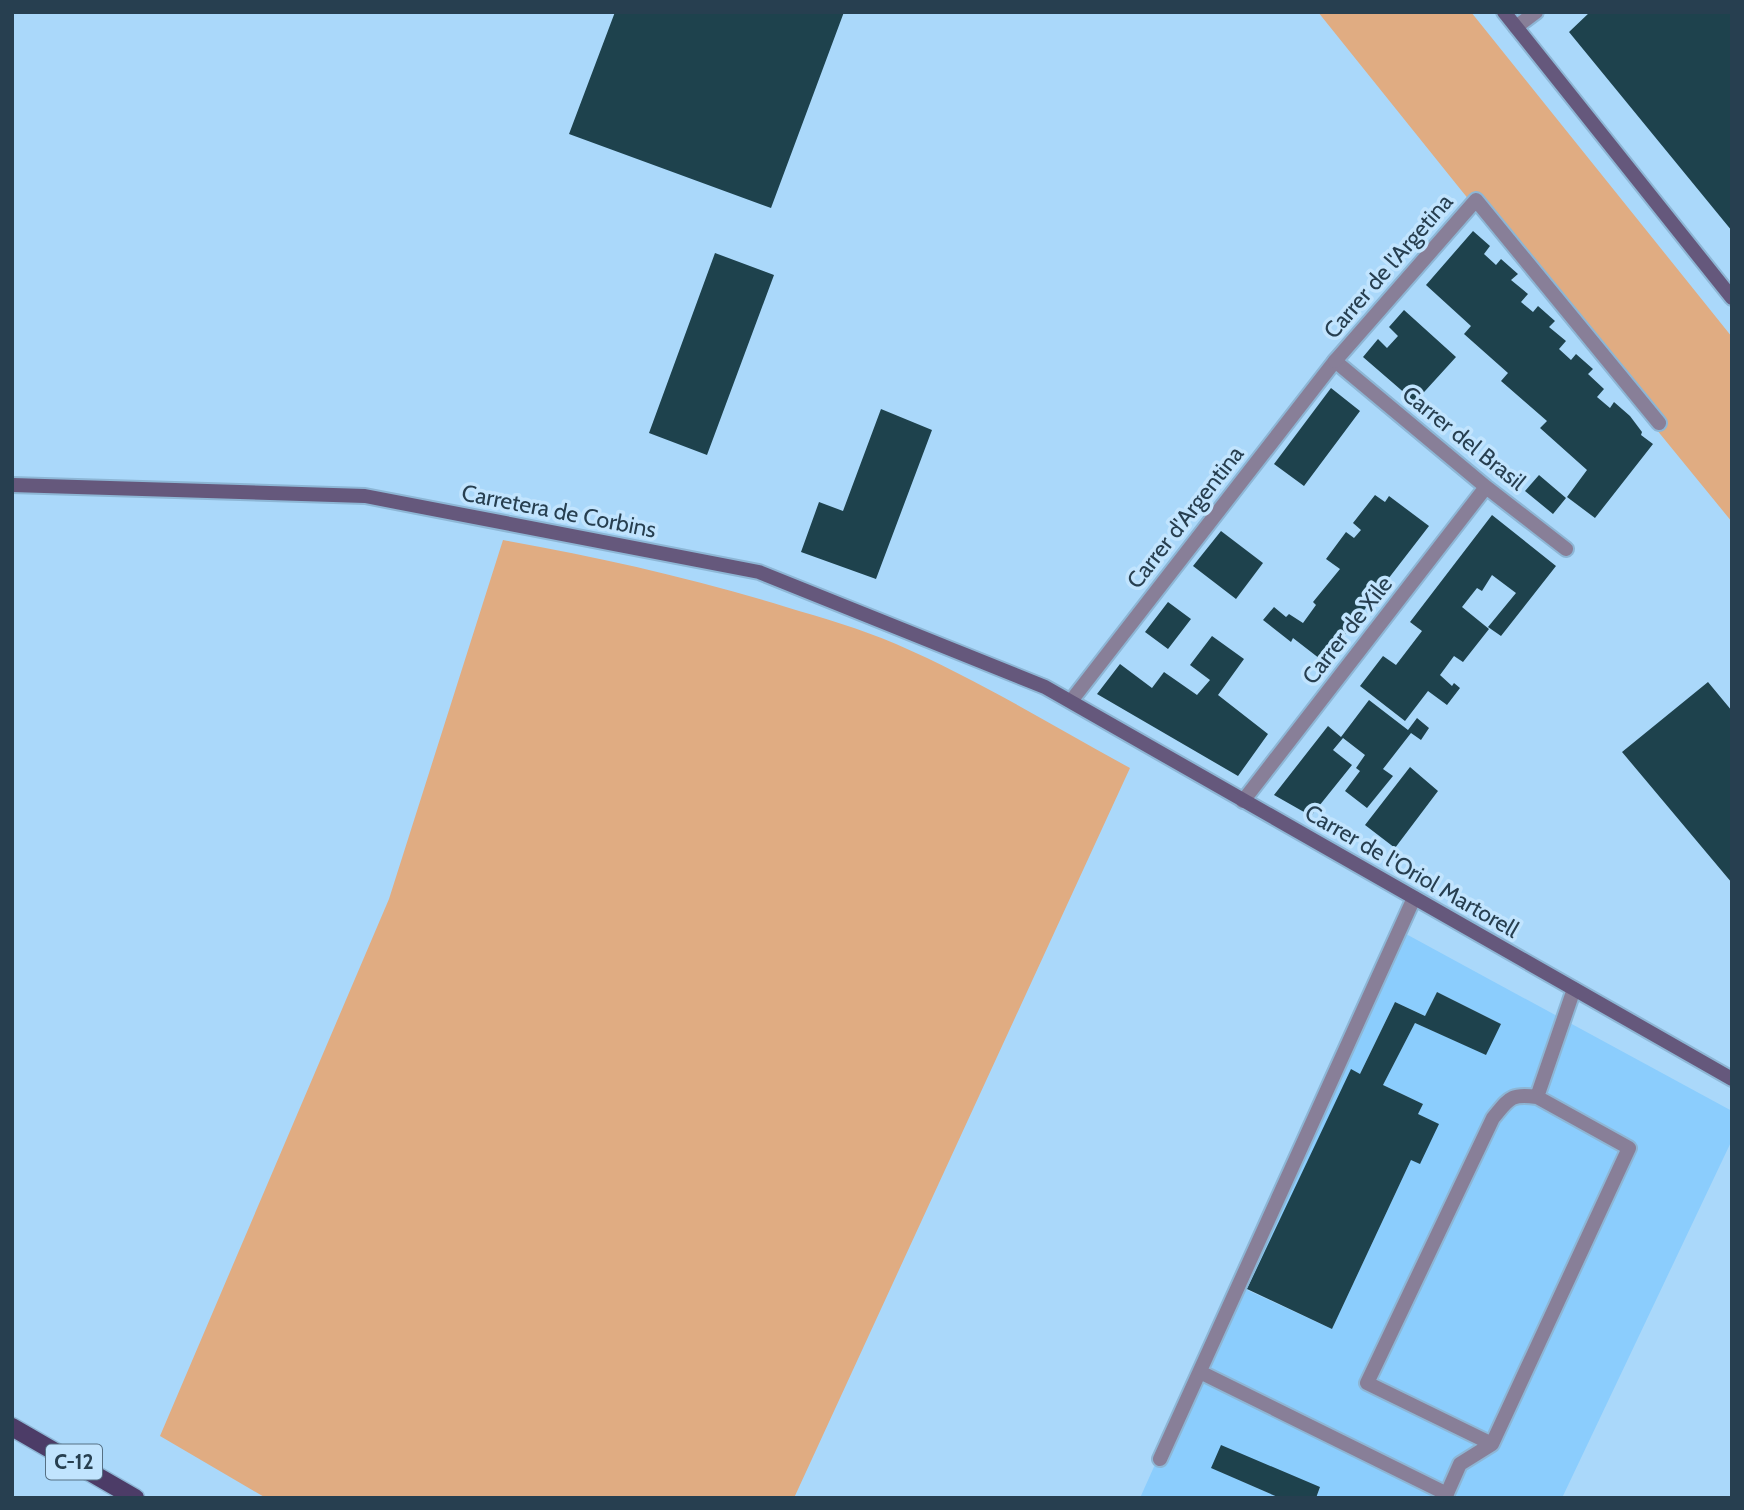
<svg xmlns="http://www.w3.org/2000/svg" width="1744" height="1510" font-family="Cabin,sans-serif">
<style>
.built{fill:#8bcdfd;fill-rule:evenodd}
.green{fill:#e0ac82}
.building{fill:#1e424d}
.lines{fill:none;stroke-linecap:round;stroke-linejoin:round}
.lane-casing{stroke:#8db6d5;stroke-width:18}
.street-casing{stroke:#8db6d5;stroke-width:18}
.secondary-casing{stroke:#8db6d5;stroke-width:18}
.primary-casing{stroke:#8db6d5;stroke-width:21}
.lane{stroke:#887f98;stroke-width:14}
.street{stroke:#887f98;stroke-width:14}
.secondary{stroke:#65587c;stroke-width:14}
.primary{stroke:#4c3c67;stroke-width:18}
.labels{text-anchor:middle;stroke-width:7;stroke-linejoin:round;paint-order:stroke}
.shield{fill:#c1e4fe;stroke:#557084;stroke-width:2}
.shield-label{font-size:21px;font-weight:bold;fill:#273f50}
.street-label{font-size:23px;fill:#273f50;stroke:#c1e4fe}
</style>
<rect width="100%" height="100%" fill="#aad8fa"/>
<path class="built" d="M1395,928L1732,1111V1140L1562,1498H1316L1320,1487L1212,1468L1280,1498H1140ZM1437,992L1501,1024L1485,1054L1415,1023L1383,1085L1423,1104L1418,1114L1438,1124L1411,1160L1332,1329L1247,1290L1351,1070L1360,1074L1395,1002L1425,1016Z"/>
<path class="green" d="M1318,12H1471L1732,337V522L1461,190Z
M503,540C598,557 693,578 786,607C823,618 861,629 896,644C977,679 1053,726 1130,768L794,1498H266L160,1436L389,899Z"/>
<path class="building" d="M615,12H844L771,208L569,134Z
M1590,12H1732V231L1569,32Z
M1473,231L1490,246L1484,254L1496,265L1501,259L1518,274L1511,280L1528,294L1521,302L1533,312L1538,306L1555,321L1549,327L1566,341L1559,349L1571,360L1576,354L1593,369L1588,374L1604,389L1597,397L1610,408L1614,402L1630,416L1642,432L1641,435L1653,444L1595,518L1567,497L1587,470L1540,428L1547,421L1501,381L1508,373L1464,334L1471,326L1426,285Z
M715,253L774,275L707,455L649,433Z
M1404,310L1456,357L1415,402L1363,357L1378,339L1387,348L1398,336L1389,327Z
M1331,388L1360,411L1304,486L1274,464Z
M881,409L932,430L876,579L801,552L819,502L843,511Z
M1539,475L1566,498L1553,514L1525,491Z
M1375,495L1385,502L1389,496L1429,526L1324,662L1293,638L1291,642L1263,620L1274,607L1286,617L1289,614L1303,623L1316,605L1313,602L1340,569L1326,559L1346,532L1354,538L1361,530L1353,523Z
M1492,515L1556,566L1501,636L1488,627L1516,593L1492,575L1482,591L1477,588L1462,607L1489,629L1463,662L1454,656L1440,675L1452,686L1454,683L1460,688L1447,705L1428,691L1405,721L1360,686L1383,656L1396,665L1422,631L1410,622Z
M1221,531L1263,563L1236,599L1193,566Z
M1168,602L1191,619L1168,649L1145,632Z
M1212,636L1244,659L1218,695L1268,734L1238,776L1097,694L1120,664L1152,688L1164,672L1197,695L1210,680L1190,665Z
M1708,682L1732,711V883L1622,752Z
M1369,700L1408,730L1417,718L1429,728L1421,740L1411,733L1383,769L1393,776L1367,808L1345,791L1360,771L1356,768L1365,755L1343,738L1333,750L1352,765L1311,816L1274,795L1328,726L1341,737Z
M1410,767L1438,791L1395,848L1365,825Z
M1437,992L1501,1024L1486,1055L1415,1023L1383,1085L1423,1104L1418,1114L1439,1124L1420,1164L1411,1160L1332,1329L1247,1289L1351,1069L1360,1074L1395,1002L1425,1016Z
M1221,1445L1320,1487L1316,1498H1280L1211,1468Z"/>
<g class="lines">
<defs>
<path id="lane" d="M1071,701L1335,361L1486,487L1566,549
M1243,801L1486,487
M1200,1372L1447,1494
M1492,1444L1629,1148L1537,1097
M1160,1459L1414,898
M1445,1498L1460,1464L1492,1444L1367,1383L1493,1118C1509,1099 1510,1093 1537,1097L1574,989"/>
<path id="street" d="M1516,27L1536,12
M1335,361L1476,200L1659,423"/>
<path id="secondary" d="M1504,12L1732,298
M12,485L365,496L759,572L1045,687L1732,1079"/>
<path id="primary" d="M12,1427L135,1498"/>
</defs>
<use href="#lane" class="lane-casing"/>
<use href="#street" class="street-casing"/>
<use href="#secondary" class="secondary-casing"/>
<use href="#primary" class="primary-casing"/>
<use href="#lane" class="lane"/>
<use href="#street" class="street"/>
<use href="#secondary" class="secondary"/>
<use href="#primary" class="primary"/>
</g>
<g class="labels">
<rect class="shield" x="46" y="1444.5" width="56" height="35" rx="5"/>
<g class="shield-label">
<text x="74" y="1469">C-12</text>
</g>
<g class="street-label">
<text transform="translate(1388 266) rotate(-49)" y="8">Carrer de l'Argetina</text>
<text transform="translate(1464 438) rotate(39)" y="8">Carrer del Brasil</text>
<text transform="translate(559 511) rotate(11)" y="8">Carretera de Corbins</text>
<text transform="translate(1185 517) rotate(-52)" y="8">Carrer d'Argentina</text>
<text transform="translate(1347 630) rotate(-52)" y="8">Carrer de Xile</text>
<text transform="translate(1412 871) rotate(30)" y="8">Carrer de l'Oriol Martorell</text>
</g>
</g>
<rect width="1744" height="1510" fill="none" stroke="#273f50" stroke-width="28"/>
</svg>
